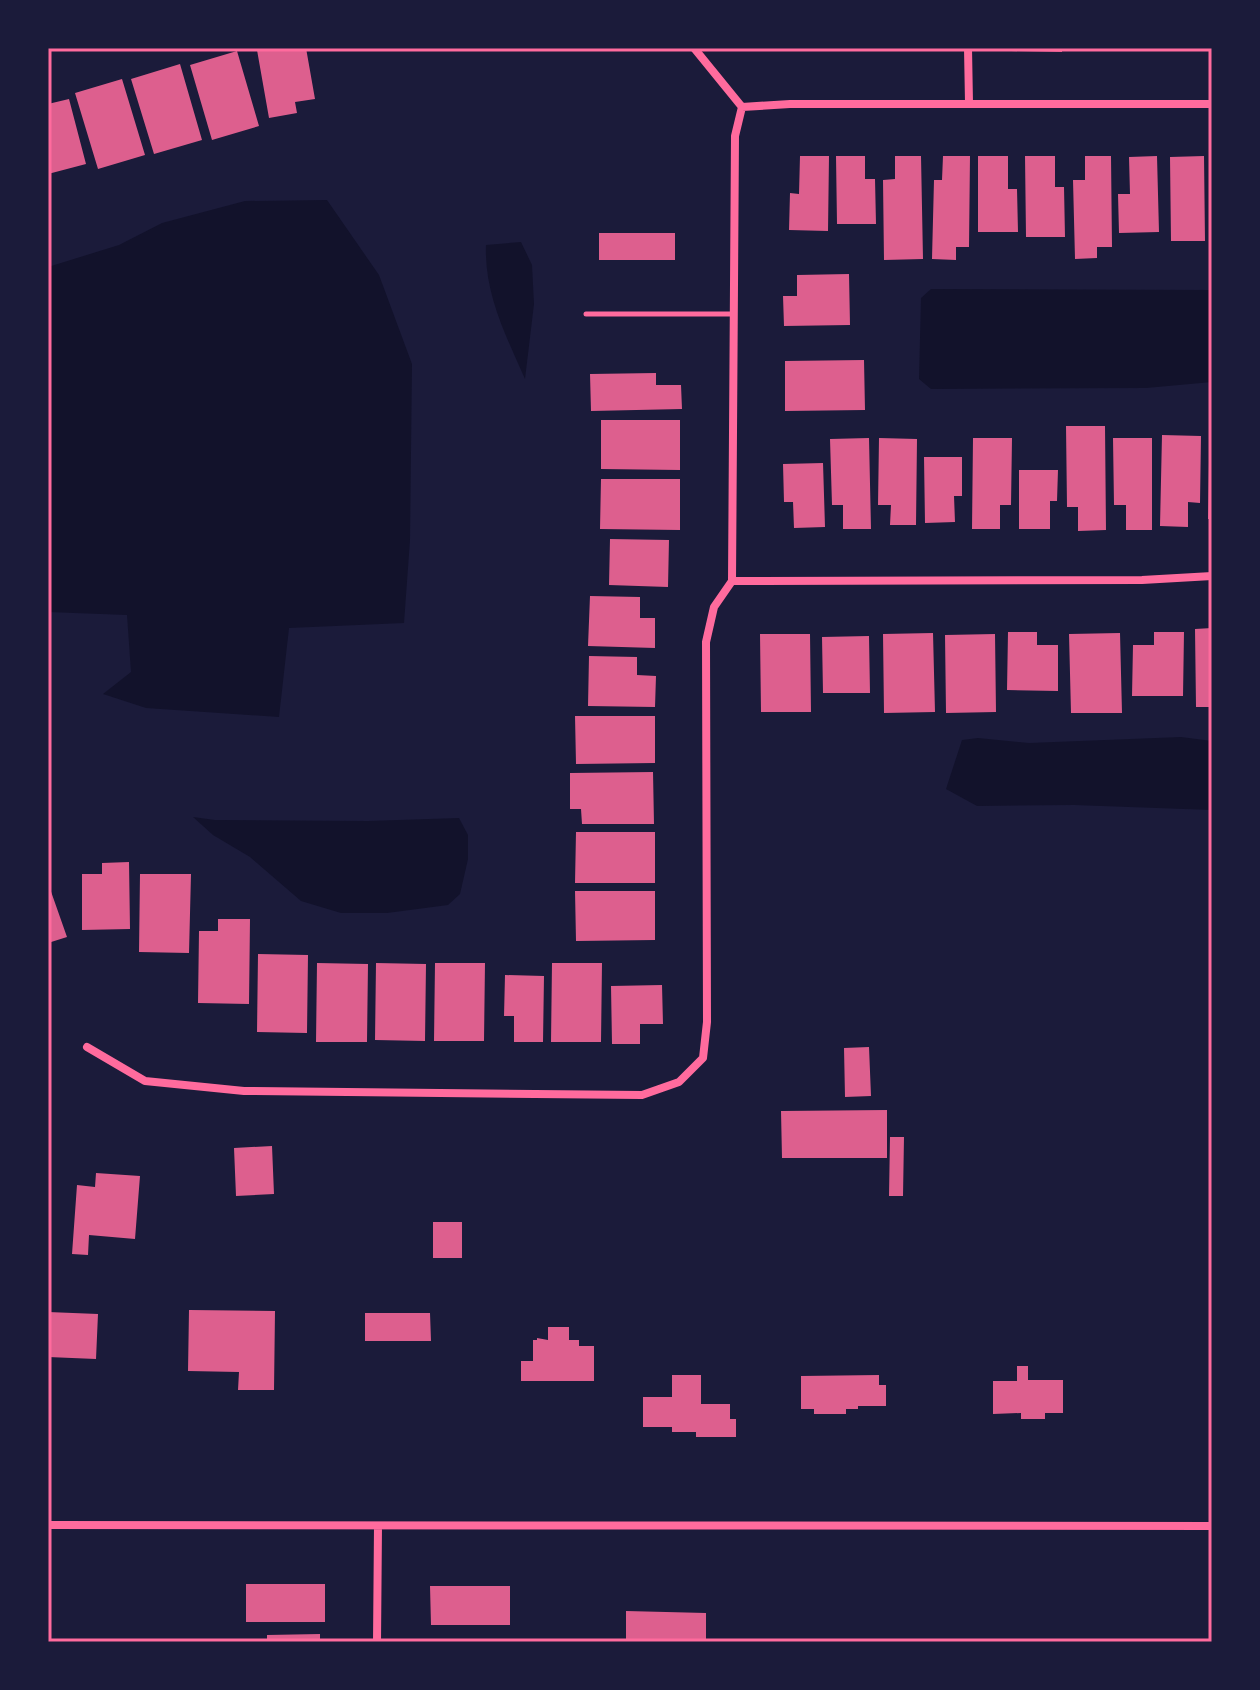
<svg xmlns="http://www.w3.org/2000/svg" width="1260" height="1690" font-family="'Archivo Narrow',sans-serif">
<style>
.water{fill:#12122b}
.building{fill:#dd5f8e}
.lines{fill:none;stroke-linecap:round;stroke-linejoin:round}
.service{stroke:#ff6b9d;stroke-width:5}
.minor{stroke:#ff6b9d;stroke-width:8}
.neatline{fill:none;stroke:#ff6b9d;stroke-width:3}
</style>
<rect width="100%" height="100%" fill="#1b1b3a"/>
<path class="water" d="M327,200L379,275L412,364L410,540L404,623L289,628L279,717L146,708L103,694L131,672L127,615L48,612V267L119,245L162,223L245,201Z
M521,242L532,265L534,304L525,379C506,336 484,293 486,245Z
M931,289L1212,290V382L1146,388L931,389L919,379L921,298Z
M1181,737L1212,741V810L1074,805L977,806L946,789L962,740L978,738L1029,743Z
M193,817L215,820L368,821L459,818L468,835V859L460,894L448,905L387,913H341L301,901L250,857L213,835Z"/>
<path class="building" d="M269,48H306L315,99L295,102L297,113L269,118L257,50Z
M1011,48H1062V52L1011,51Z
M237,51L259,126L212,140L190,65Z
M180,64L202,140L154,154L131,79Z
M122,79L145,155L98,169L75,93Z
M69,99L86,164L48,174V104Z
M800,156H829L828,231L789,230L790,193L799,194Z
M836,156H865V179H875L876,224H837Z
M895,156H921L923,259L884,260L883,180L895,179Z
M943,156H970L969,247H956V260L932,259L934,180H942Z
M978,156H1008V189H1017L1018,232H978Z
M1025,156H1055V187H1064L1065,237H1026Z
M1085,156H1111L1112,247H1097V258L1075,259L1073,180H1085Z
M1157,156L1159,232L1119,233L1118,194H1130L1129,157Z
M1204,156L1205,241H1171L1170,157Z
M599,233H675V260H599Z
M849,274L850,325L784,326L783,296H797V275Z
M864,360L865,410L785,411V361Z
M656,373V385H681L682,409L591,411L590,374Z
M601,420H680V470L601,469Z
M1066,426H1105L1106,530L1078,531V507H1067Z
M1162,435L1201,436L1200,503L1188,502V527L1160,526Z
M869,438L871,529H843V505H832L830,439Z
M879,438L917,439L916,525H890L891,505H878Z
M973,438H1012L1011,505H1000V529H972Z
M1113,438H1152V530H1126V505H1114Z
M924,457H962V496H954L955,522L925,523Z
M823,463L825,527L794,528L793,502H784L783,464Z
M1209,463H1212V519H1208Z
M1019,470H1058L1057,501H1050V529H1019Z
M601,479H680V530L600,529Z
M610,539L669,540L668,587L609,585Z
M590,596L640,597V618H655V648L588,646Z
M1212,628V707H1196L1195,629Z
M1008,632H1037V645H1058V691L1007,690Z
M1154,632H1184L1183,696H1132L1133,645H1154Z
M933,633L935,712L884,713L883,634Z
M1120,633L1122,713H1071L1069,634Z
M760,634H810L811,712H761Z
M995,634L996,712L946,713L945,635Z
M869,636L870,693H823L822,637Z
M589,656L637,657V675L656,676L655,707L588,706Z
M575,716H655V763L576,764Z
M653,772L654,824H582L581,809H570V773Z
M576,832H655V883H575Z
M129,862L130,929L82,930V874H102V863Z
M140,874H191L189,953L139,952Z
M48,883L67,937L48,943Z
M575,891H655V940L576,941Z
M218,919H250L249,1004L198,1003L199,931H218Z
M258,954L308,955L307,1033L257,1032Z
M317,963L368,964L367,1042H316Z
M376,963L426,964L425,1041L375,1040Z
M435,963H485L484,1041H434Z
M552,963H602L601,1042H551Z
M505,975L544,976L543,1042H514V1016H504Z
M662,985L663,1024H640V1044H612L611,986Z
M869,1047L871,1096L845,1097L844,1048Z
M887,1110V1158H782L781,1111Z
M890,1137H904L903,1196H889Z
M272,1146L274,1194L236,1196L234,1148Z
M96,1173L140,1176L135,1239L89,1235L88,1255L72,1254L77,1185L95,1187Z
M433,1222H462V1258H433Z
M189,1310L275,1311L274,1390H238L239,1372L188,1371Z
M48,1312L98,1314L96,1359L48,1357Z
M365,1313H430L431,1341H365Z
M548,1327H569V1340H579V1346H594V1381H521V1361H533V1340H537V1338L548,1340Z
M1017,1366H1028V1380H1063V1413H1045V1419H1021V1413L993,1414V1381H1017Z
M672,1375H701V1404H730V1419H736V1437H696V1432H672V1427H643V1397H672Z
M879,1375V1385H886V1406H858V1409H846V1414H814V1409H801V1376Z
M246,1584H325V1622H246Z
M430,1586H510V1625H431Z
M626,1611L706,1613V1642H626Z
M320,1634V1642H267V1635Z"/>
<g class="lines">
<path class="service" d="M586,314H733"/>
<path class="minor" d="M694,48L742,107
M968,48L969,103
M742,107L790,104H1212
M732,581L1142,580L1212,576
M87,1047L145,1081L244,1091L642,1095L679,1082L703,1058L707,1022L706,642L714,607L732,581L735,136L742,107
M48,1525L1212,1526
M377,1642L378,1526"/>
</g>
<rect width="1260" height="1690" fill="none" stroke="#1b1b3a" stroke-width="100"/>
<rect x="50" y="50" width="1160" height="1590" class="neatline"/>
</svg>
